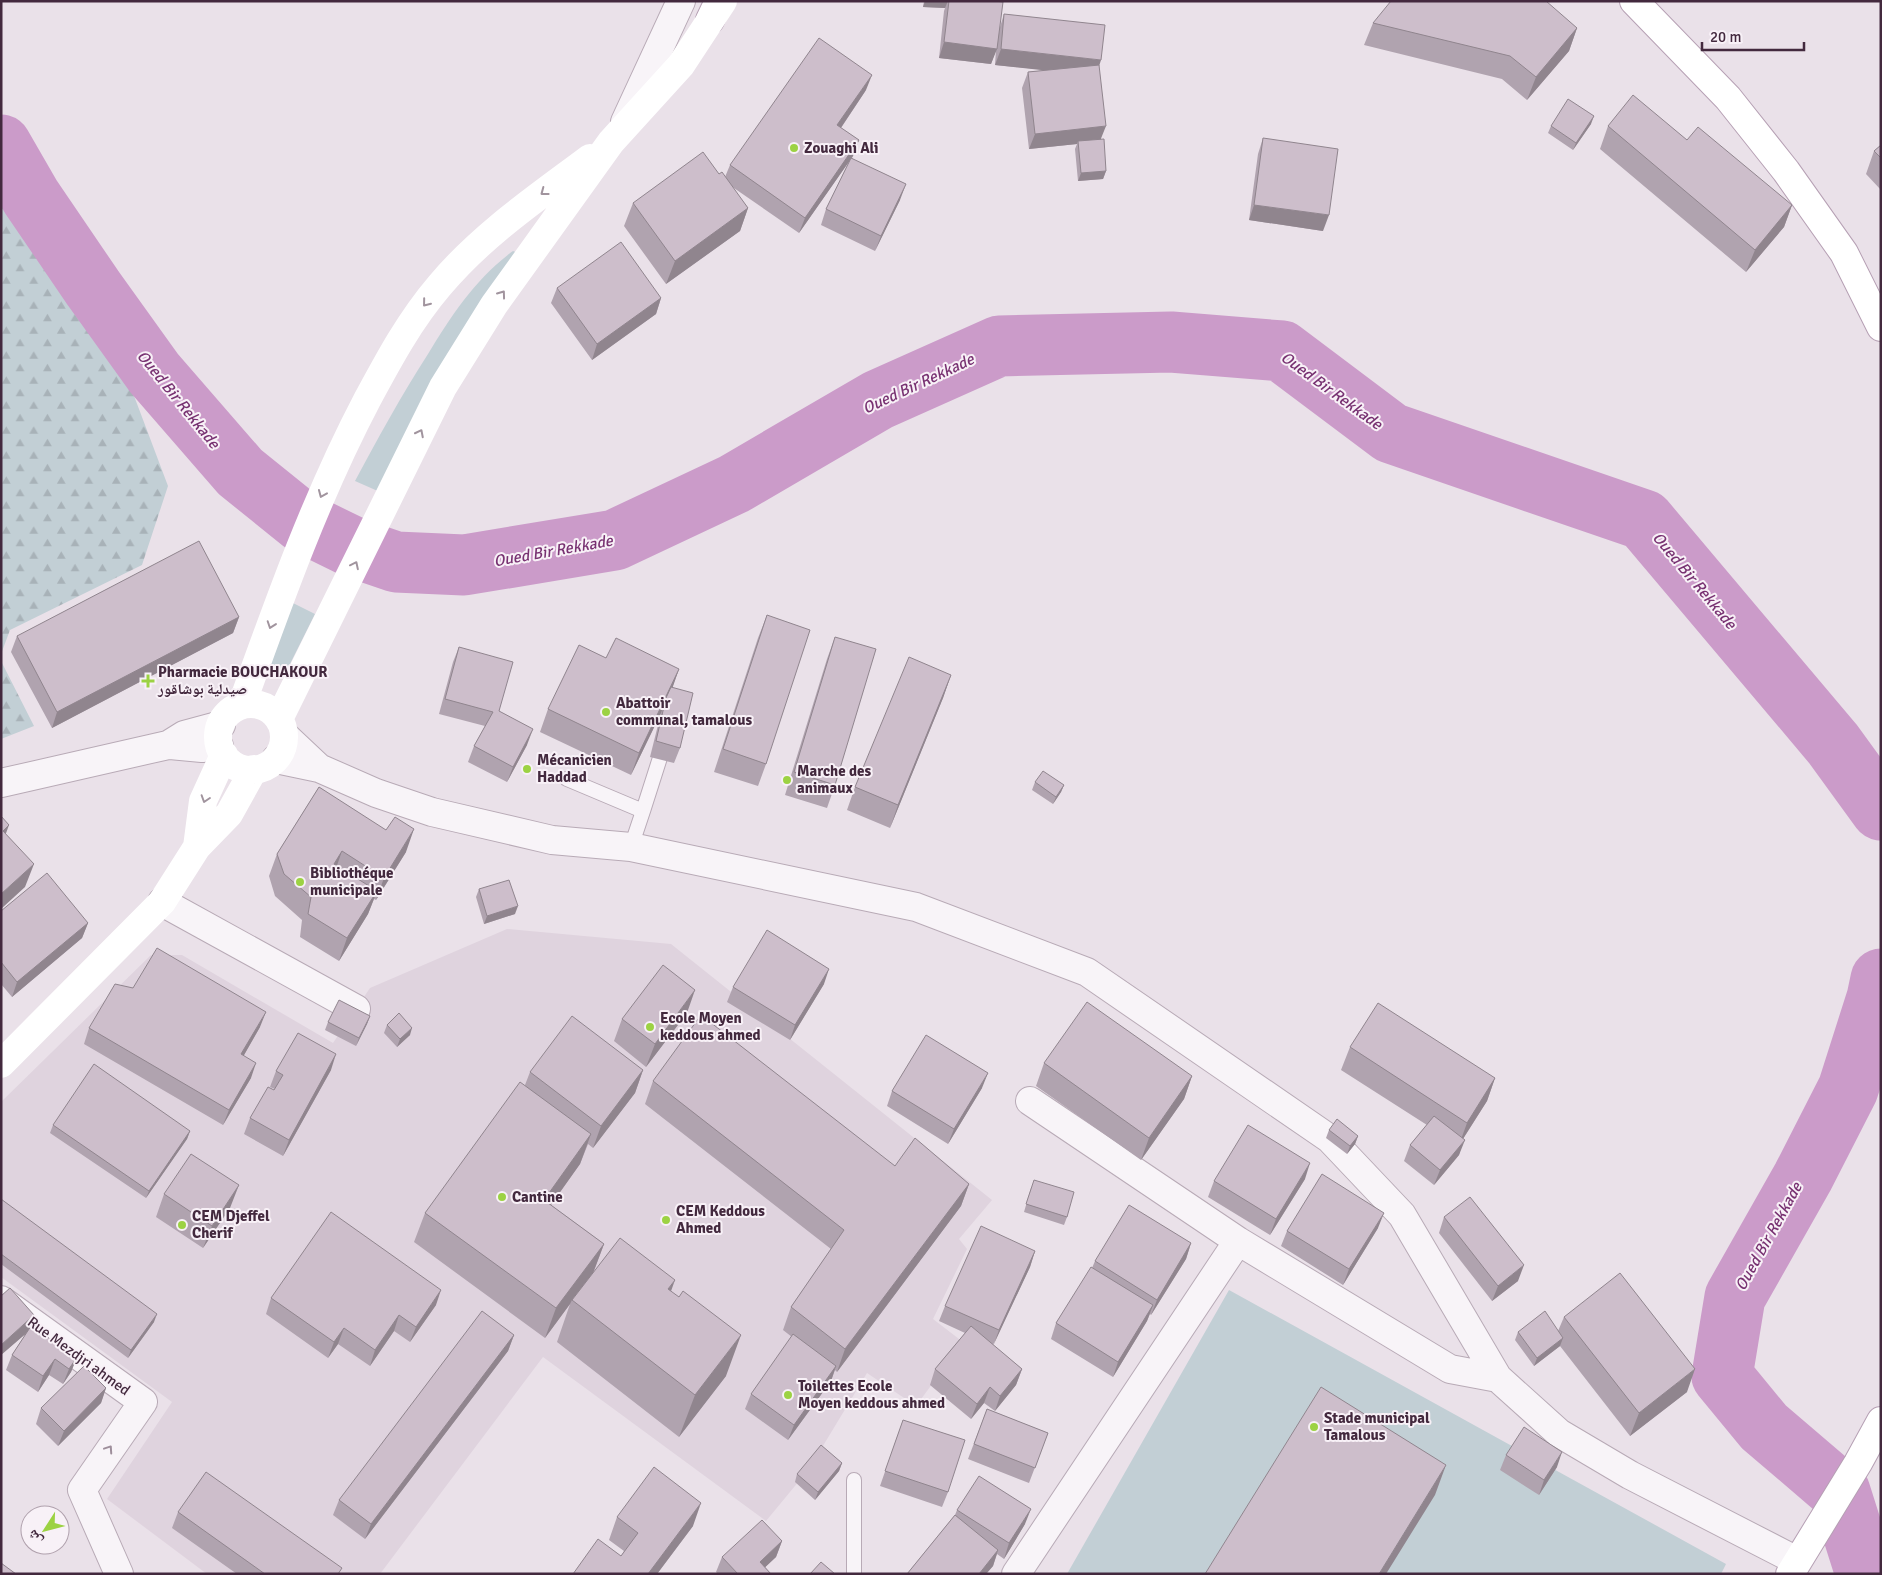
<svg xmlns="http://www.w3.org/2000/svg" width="1882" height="1575" font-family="Signika,'Noto Naskh Arabic',sans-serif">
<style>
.built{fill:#dfd3de}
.green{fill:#c2cfd5}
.forest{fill:url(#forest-firs)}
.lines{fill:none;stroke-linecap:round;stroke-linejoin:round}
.river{stroke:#cb9bc9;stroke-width:61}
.lane-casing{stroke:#b8aab6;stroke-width:16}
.street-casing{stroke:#b8aab6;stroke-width:30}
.primary-casing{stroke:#b6a0b4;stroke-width:30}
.lane{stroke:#f8f4f8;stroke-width:14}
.street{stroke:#f8f4f8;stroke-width:28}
.secondary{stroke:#fff;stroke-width:28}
.primary{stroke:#fff;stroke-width:28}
.wall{fill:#b0a3af}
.shaded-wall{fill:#90858e}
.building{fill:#cdbecb;stroke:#90858e}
.oneway{stroke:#a1949e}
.oneway2{stroke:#9e8e9b}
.poi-dot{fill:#9cd243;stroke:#f8f1f7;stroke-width:2}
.labels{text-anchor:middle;stroke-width:4;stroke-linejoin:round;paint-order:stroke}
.poi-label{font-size:15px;font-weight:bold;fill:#43293e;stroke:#f8f1f7;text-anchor:start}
.street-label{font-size:15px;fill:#43293e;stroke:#f8f1f7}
.water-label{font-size:16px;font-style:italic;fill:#783272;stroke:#f8f1f7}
</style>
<defs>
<pattern id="forest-firs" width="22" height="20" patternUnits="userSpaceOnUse" patternTransform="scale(1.25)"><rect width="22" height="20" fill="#c2cfd5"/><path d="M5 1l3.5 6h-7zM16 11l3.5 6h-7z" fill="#a8b2b8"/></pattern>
</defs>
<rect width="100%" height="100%" fill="#eae1e9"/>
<path class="built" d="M507,929L671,944L992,1200L959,1239L967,1249L933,1319L963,1342L916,1406L867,1373L809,1469L766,1521L543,1357L380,1574H207L107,1499L172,1402L1,1277V1102L151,955H182L333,1043L370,988Z"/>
<path class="green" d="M513,251L518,253L380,492L355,481C378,438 401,396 428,354C451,316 476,278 513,251Z
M293,603L315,614L285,674L275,678L269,674L267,668Z
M1229,1290L1726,1564L1721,1574H1067Z"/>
<path class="forest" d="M1,164L70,271L119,356L168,486L142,565L10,630L1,654Z
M1,661L34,726L1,739Z"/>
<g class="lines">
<path class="river" d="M1,145L31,197L93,288L154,373L240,472L302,522L355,548L396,562L464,565L615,540L734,484L878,400L999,346L1171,342L1282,351L1391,433L1644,520L1833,744L1881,810
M1866,1574L1840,1492L1764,1427L1722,1376L1735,1297L1803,1177L1848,1089L1877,998L1881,979"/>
<defs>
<path id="lane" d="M567,779L643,811L631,847
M643,811L665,742
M854,1574V1480"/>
<path id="street" d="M625,122L681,1
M285,736L319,768
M170,745L202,748L219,746
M276,759L319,768L376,793L432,812L552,840L631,847L916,907L1087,972L1330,1139L1402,1215L1498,1378L1559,1433L1630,1475L1797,1561
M1,783L168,745L184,735L221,725
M162,902L356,1009
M1030,1101L1238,1241
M1,1300L143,1402L82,1490L119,1574
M1016,1574L1238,1241L1450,1369L1498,1378"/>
<path id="primary" d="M1634,1L1728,98L1786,171L1844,253L1881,327
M710,20L719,1
M1790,1574L1858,1463L1881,1421"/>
</defs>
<use href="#lane" class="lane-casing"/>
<use href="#street" class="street-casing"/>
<use href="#primary" class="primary-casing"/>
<use href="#lane" class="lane"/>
<use href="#street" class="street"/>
<path class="secondary" d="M242,704C279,601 316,497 367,400C389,359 410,320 440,285C483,234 538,197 590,158
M218 737a33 33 0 1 1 66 0a33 33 0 1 1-66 0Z
M279,719L443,387L494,305L611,142L681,65L723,1
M197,847L203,801L224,755
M1,1064L162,902L197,847L229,814L254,769"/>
<use href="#primary" class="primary"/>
</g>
<path class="wall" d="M924,1H995L1000,27L1004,14L1099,66L1101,139L1106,171L1103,179L1078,181L1075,149L1077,144L1029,149L1022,88L1028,72L1047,70L995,65L996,50L991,64L939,58L944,11L945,8L923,7Z
M1373,23L1577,28L1569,51L1527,100L1502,79L1364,45Z
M866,90L841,128L859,140L852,158L900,200L875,251L821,225L826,209L850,160L799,233L731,186L748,208L740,231L666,284L624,226L633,203L719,174L725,177L730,165Z
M1591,124L1573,150L1548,133L1551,126Z
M1608,126L1687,140L1792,205L1784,227L1746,272L1600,149Z
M1263,138L1323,231L1249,220L1258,154Z
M1881,145V190L1866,174L1874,151Z
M557,288L661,298L656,314L592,360L551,303Z
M767,615L766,764L758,786L714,772L758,638Z
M239,617L233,633L52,728L11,652L17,636Z
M835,637V785L827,808L785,795L827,659Z
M459,647L499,711L527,745L507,782L468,762L474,746L485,726L439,714L453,662Z
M606,658L679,669L672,688L680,748L674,763L650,757L661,713L631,775L540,732L548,709Z
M951,675L943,698L890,828L847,810L855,787Z
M1035,782L1064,785L1061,792L1053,804L1032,790Z
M319,787L406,852L376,900L374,899L368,914L339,961L300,937L302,920L275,896L269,876L277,854Z
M479,889L515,914L484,924L476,897Z
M1,911L88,923L82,938L12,997L1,984Z
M824,984L790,1040L727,1002L733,987Z
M687,1013L646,1067L614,1041L622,1019Z
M370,1016L367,1024L356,1046L325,1030L328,1022Z
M387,1025L410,1035L397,1047L384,1033Z
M260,1027L244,1055L251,1078L223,1125L84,1044L89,1028Z
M1350,1047L1495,1078L1487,1101L1463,1139L1459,1155L1434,1185L1404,1161L1410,1145L1427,1125L1341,1070Z
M1044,1063L1192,1076L1184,1099L1141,1160L1036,1086Z
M331,1070L283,1156L244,1134L250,1118L275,1089L270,1087L276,1071Z
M643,1070L635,1093L593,1148L588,1144L580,1164L551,1205L604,1244L594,1271L671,1291L726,1376L679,1437L557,1342L570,1304L545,1338L414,1242L425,1213L525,1085L530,1072Z
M653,1081L895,1166L969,1184L961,1206L837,1372L835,1370L831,1381L788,1440L745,1409L751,1394L792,1337L783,1330L791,1307L831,1249L645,1104Z
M982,1088L948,1144L887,1106L892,1091Z
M53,1125L190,1131L187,1139L146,1198L50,1133Z
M1329,1130L1358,1136L1355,1144L1347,1154L1326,1138Z
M1305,1179L1270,1235L1208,1197L1214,1181Z
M1031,1188L1067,1217L1064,1225L1024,1212Z
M164,1194L230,1208L203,1248L156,1217Z
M1,1199L154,1322L128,1358L1,1264Z
M1444,1217L1518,1281L1492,1301L1439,1233Z
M1378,1228L1343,1285L1281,1246L1287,1231Z
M1191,1243L1186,1259L1151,1315L1150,1314L1147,1321L1113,1377L1051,1339L1056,1323L1092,1268L1095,1261Z
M1035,1251L1030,1267L993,1345L1022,1369L1016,1385L995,1411L984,1403L971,1419L930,1385L935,1369L965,1333L939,1321L945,1306Z
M271,1298L436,1305L410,1342L394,1331L370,1366L338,1344L328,1358L266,1314Z
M34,1315L30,1328L77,1357L71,1372L63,1384L49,1375L38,1392L6,1370L12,1355L27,1332L1,1355Z
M1564,1317L1687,1392L1630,1436L1560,1346L1534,1366L1515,1340L1518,1332L1558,1331Z
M514,1335L508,1351L365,1539L333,1515L339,1500Z
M106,1388L101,1403L58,1446L36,1424L41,1408Z
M987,1409L1048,1433L1029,1483L968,1459Z
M903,1420L948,1492L942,1507L880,1486Z
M1506,1455L1557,1467L1539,1495L1500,1470Z
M842,1463L839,1471L815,1500L795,1482L797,1474Z
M957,1510L1025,1524L1004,1559L997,1554L993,1566L986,1574H907L955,1515Z
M178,1512L340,1574H237L172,1528Z
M617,1517L693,1526L657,1574H573L621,1556L624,1551L609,1540Z
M782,1541L776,1557L765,1567L771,1574H718L716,1572L722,1557Z"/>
<path class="shaded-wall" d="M925,1H948L945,8L923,7Z
M1577,28L1569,51L1527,100L1536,77Z
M944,42L997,49L991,64L939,58Z
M1001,49L1101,60L1096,76L995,65Z
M872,75L866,90L832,141L837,125Z
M1594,116L1591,124L1573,150L1576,143Z
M1106,126L1100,141H1078L1077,144L1029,149L1035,134Z
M859,140L853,156L799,233L805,218Z
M1106,171L1103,179L1078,181L1081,173Z
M906,184L900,200L875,251L881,236Z
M1254,205L1329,215L1323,231L1249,220Z
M1792,205L1784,227L1746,272L1755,250Z
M748,208L740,231L666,284L675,261Z
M661,298L656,314L592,360L597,344Z
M239,617L233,633L52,728L57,712Z
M679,669L671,692L666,698L661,713L631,775L639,753Z
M951,675L943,698L890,828L898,805Z
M533,729L527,745L507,782L513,767Z
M1064,785L1061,792L1053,804L1056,797Z
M9,825L1,847L3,831Z
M414,829L406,852L376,900L384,878Z
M342,851L334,874V864Z
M34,864L25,887L1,909V894Z
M377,891L368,914L339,961L347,938Z
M518,906L515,914L484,924L487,916Z
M88,923L82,938L12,997L17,982Z
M829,969L824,984L790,1040L795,1025Z
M695,990L687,1013L646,1067L655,1044Z
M266,1012L260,1027L236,1069L241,1054Z
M370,1016L367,1024L356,1046L359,1038Z
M412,1028L410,1035L397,1047L400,1039Z
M336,1054L331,1070L283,1156L289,1140Z
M256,1063L251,1078L223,1125L229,1110Z
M643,1070L635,1093L593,1148L601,1126Z
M988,1073L982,1088L948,1144L954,1129Z
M1192,1076L1184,1099L1141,1160L1149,1138Z
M1495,1078L1487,1101L1459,1145L1467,1123Z
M190,1131L187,1139L146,1198L149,1191Z
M591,1134L580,1164L533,1230L544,1200Z
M1358,1136L1355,1144L1347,1154L1350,1146Z
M1465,1140L1459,1155L1434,1185L1440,1170Z
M1310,1163L1305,1179L1270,1235L1276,1219Z
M969,1184L961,1206L837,1372L845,1349Z
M239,1185L230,1208L203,1248L212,1226Z
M1384,1213L1378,1228L1343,1285L1349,1269Z
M1191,1243L1186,1259L1151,1315L1157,1300Z
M604,1244L593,1273L572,1300L570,1304L545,1338L556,1308Z
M1035,1251L1030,1267L993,1346L999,1330Z
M1524,1265L1518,1281L1492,1301L1498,1286Z
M675,1280L660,1322L668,1289Z
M441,1290L436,1305L410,1342L416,1327Z
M1153,1305L1147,1321L1113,1377L1118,1362Z
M157,1314L154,1322L128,1358L131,1350Z
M34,1315L29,1331L1,1355V1345Z
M399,1315L394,1331L370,1366L375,1350Z
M344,1328L338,1344L328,1358L334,1342Z
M514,1335L508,1351L365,1539L371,1524Z
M741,1335L726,1376L679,1437L695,1395Z
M1563,1338L1560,1346L1534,1366L1537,1358Z
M77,1357L71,1372L63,1384L69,1369Z
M55,1359L49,1375L38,1392L43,1376Z
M836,1366L831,1381L788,1440L794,1425Z
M1022,1369L1016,1385L995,1411L1000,1396Z
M1695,1369L1687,1392L1630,1436L1639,1413Z
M990,1387L984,1403L971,1419L977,1404Z
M106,1388L101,1403L58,1446L64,1431Z
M1562,1452L1557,1467L1539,1495L1544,1480Z
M842,1463L839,1471L815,1500L818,1492Z
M1446,1465L1435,1495L1386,1574H1379Z
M701,1503L693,1526L657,1574H648Z
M1031,1509L1025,1524L1004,1559L1009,1543Z
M782,1541L776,1557L758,1574L760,1562Z
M998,1550L993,1566L986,1574H979Z"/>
<path class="building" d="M949,1H995L1003,2L997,49L944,42Z
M1391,1H1546L1577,28L1536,77L1510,56L1373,23Z
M1004,14L1105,25L1101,60L1001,49Z
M819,38L872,75L837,125L859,140L805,218L730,165Z
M1099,65L1106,126L1035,134L1028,72Z
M1633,95L1687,140L1698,127L1792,205L1755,250L1608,126Z
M1568,99L1594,116L1576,143L1551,126Z
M1263,138L1338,149L1329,215L1254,205Z
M1104,139L1106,171L1081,173L1078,141Z
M1881,145V158L1874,151Z
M703,152L719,174L722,172L748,208L675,261L633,203Z
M851,158L906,184L881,236L826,209Z
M621,242L661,298L597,344L557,288Z
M199,541L239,617L57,712L17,636Z
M767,615L810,630L766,764L723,749Z
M835,637L876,649L835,785L794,772Z
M616,638L679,669L639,753L548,709L579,645L606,658Z
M459,647L513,662L499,711L533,729L513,767L474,746L493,712L445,699Z
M909,657L951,675L898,805L855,787Z
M671,687L693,693L680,748L656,741L666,698Z
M1043,771L1064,785L1056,797L1035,782Z
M319,787L386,830L395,817L414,829L384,878L342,851L334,864L377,891L347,938L308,914L311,897L284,874L277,854Z
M1,816L9,825L3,831L34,864L1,894Z
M47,873L88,923L17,982L1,962V911Z
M509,880L518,906L487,916L479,889Z
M767,930L829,969L795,1025L733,987Z
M157,948L266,1012L241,1054L256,1063L229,1110L89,1028L115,984L133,988Z
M663,965L695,990L655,1044L622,1019Z
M339,1000L370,1016L359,1038L328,1022Z
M1087,1002L1192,1076L1149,1138L1044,1063Z
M1378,1003L1495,1078L1467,1123L1350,1047Z
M399,1013L412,1028L400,1039L387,1025Z
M701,1015L895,1166L915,1138L969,1184L845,1349L791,1307L844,1230L653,1081Z
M572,1016L643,1070L601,1126L530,1072Z
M298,1033L336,1054L289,1140L250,1118L268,1087L274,1090L283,1075L276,1071Z
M926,1035L988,1073L954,1129L892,1091Z
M94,1064L190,1131L149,1191L53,1125Z
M520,1082L591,1134L544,1200L604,1244L556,1308L425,1213Z
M1434,1116L1465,1140L1440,1170L1410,1145Z
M1337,1119L1358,1136L1350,1146L1329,1130Z
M1248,1125L1310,1163L1276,1219L1214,1181Z
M191,1154L239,1185L212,1226L164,1194Z
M1322,1174L1384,1213L1349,1269L1287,1231Z
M1034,1180L1074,1192L1067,1217L1026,1204Z
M1470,1197L1524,1265L1498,1286L1444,1217Z
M1,1199L157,1314L131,1350L1,1254Z
M1129,1205L1191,1243L1157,1300L1095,1261Z
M331,1212L441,1290L416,1327L399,1315L375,1350L344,1328L334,1342L271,1298Z
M981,1226L1035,1251L999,1330L945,1306Z
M620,1238L675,1280L668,1289L679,1297L683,1291L741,1335L695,1395L572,1300Z
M1091,1267L1153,1305L1118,1362L1056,1323Z
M1620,1273L1695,1369L1639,1413L1564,1317Z
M10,1288L34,1315L1,1345V1296Z
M482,1311L514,1335L371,1524L339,1500Z
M1545,1311L1563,1338L1537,1358L1518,1332Z
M31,1326L77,1357L69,1369L55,1359L43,1376L12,1355Z
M971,1326L1022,1369L1000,1396L990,1387L977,1404L935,1369Z
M793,1334L836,1366L794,1425L751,1394Z
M84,1366L106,1388L64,1431L41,1408Z
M1321,1387L1446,1465L1379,1574H1205Z
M987,1409L1048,1433L1035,1468L974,1444Z
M903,1420L965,1440L948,1492L885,1471Z
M1524,1427L1562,1452L1544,1480L1506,1455Z
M821,1445L842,1463L818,1492L797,1474Z
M654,1467L701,1503L648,1574H573L598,1539L621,1556L638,1533L617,1517Z
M206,1472L342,1568L338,1574H265L178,1512Z
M979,1476L1031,1509L1009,1543L957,1510Z
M955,1515L998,1550L979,1574H907Z
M762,1520L782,1541L760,1562L771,1574H738L722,1557Z
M821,1562L835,1574H810Z
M1,1563L16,1574H1Z"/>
<defs><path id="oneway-chevron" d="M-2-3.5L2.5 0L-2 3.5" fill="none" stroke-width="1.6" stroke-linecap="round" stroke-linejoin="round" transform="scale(1.25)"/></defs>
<g class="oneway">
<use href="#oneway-chevron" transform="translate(544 192) rotate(143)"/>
<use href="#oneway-chevron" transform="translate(502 294) rotate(-54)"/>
<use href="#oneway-chevron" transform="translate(426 303) rotate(129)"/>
<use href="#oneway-chevron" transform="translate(420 433) rotate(-63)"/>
<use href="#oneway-chevron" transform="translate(322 494) rotate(113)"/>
<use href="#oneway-chevron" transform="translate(355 565) rotate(-64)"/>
<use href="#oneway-chevron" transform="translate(271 625) rotate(109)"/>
<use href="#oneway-chevron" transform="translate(205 799) rotate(108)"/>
</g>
<use class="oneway2" href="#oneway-chevron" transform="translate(109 1449) rotate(-56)"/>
<g class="poi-dot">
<circle cx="794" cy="148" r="5"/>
<path d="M145.5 673.5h5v5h5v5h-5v5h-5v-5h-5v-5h5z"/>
<circle cx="606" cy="712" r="5"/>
<circle cx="527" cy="769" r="5"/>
<circle cx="787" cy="780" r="5"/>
<circle cx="300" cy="882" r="5"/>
<circle cx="650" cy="1027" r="5"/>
<circle cx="502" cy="1197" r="5"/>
<circle cx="666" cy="1220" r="5"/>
<circle cx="182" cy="1225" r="5"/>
<circle cx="788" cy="1395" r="5"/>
<circle cx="1314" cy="1427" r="5"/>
</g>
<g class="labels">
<g class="poi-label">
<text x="804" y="153">Zouaghi Ali</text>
<text x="158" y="677">Pharmacie BOUCHAKOUR<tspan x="158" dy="17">صيدلية بوشاقور</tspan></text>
<text x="616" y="708">Abattoir<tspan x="616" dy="17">communal, tamalous</tspan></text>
<text x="537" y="765">Mécanicien<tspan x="537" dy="17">Haddad</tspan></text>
<text x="797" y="776">Marche des<tspan x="797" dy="17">animaux</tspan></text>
<text x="310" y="878">Bibliothéque<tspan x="310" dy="17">municipale</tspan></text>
<text x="660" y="1023">Ecole Moyen<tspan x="660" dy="17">keddous ahmed</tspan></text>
<text x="512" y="1202">Cantine</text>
<text x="676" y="1216">CEM Keddous<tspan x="676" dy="17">Ahmed</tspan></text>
<text x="192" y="1221">CEM Djeffel<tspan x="192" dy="17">Cherif</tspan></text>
<text x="798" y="1391">Toilettes Ecole<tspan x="798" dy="17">Moyen keddous ahmed</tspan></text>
<text x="1324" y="1423">Stade municipal<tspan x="1324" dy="17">Tamalous</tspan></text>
</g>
<g class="street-label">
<text transform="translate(79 1356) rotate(36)" y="5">Rue Mezdjri ahmed</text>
</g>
<g class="water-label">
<text transform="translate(918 383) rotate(-25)" y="6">Oued Bir Rekkade</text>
<text transform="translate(1332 390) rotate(36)" y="6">Oued Bir Rekkade</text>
<text transform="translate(179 399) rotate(51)" y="6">Oued Bir Rekkade</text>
<text transform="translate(553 550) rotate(-10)" y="6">Oued Bir Rekkade</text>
<text transform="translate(1695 580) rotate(50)" y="6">Oued Bir Rekkade</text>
<text transform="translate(1768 1236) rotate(-61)" y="6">Oued Bir Rekkade</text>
</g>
</g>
<rect width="1882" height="1575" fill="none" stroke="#43293e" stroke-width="5"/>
<g transform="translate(45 1530) rotate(234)"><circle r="24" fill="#f8f1f7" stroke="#b0a1ad"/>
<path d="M0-4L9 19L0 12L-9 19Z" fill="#9cd243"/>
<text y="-8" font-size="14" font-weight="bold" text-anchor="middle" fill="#43293e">ش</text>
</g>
<path d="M1702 42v8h102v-8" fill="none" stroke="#43293e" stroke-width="2.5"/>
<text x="1710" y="42" font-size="15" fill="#43293e" stroke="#f8f1f7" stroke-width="4" paint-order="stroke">20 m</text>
</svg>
